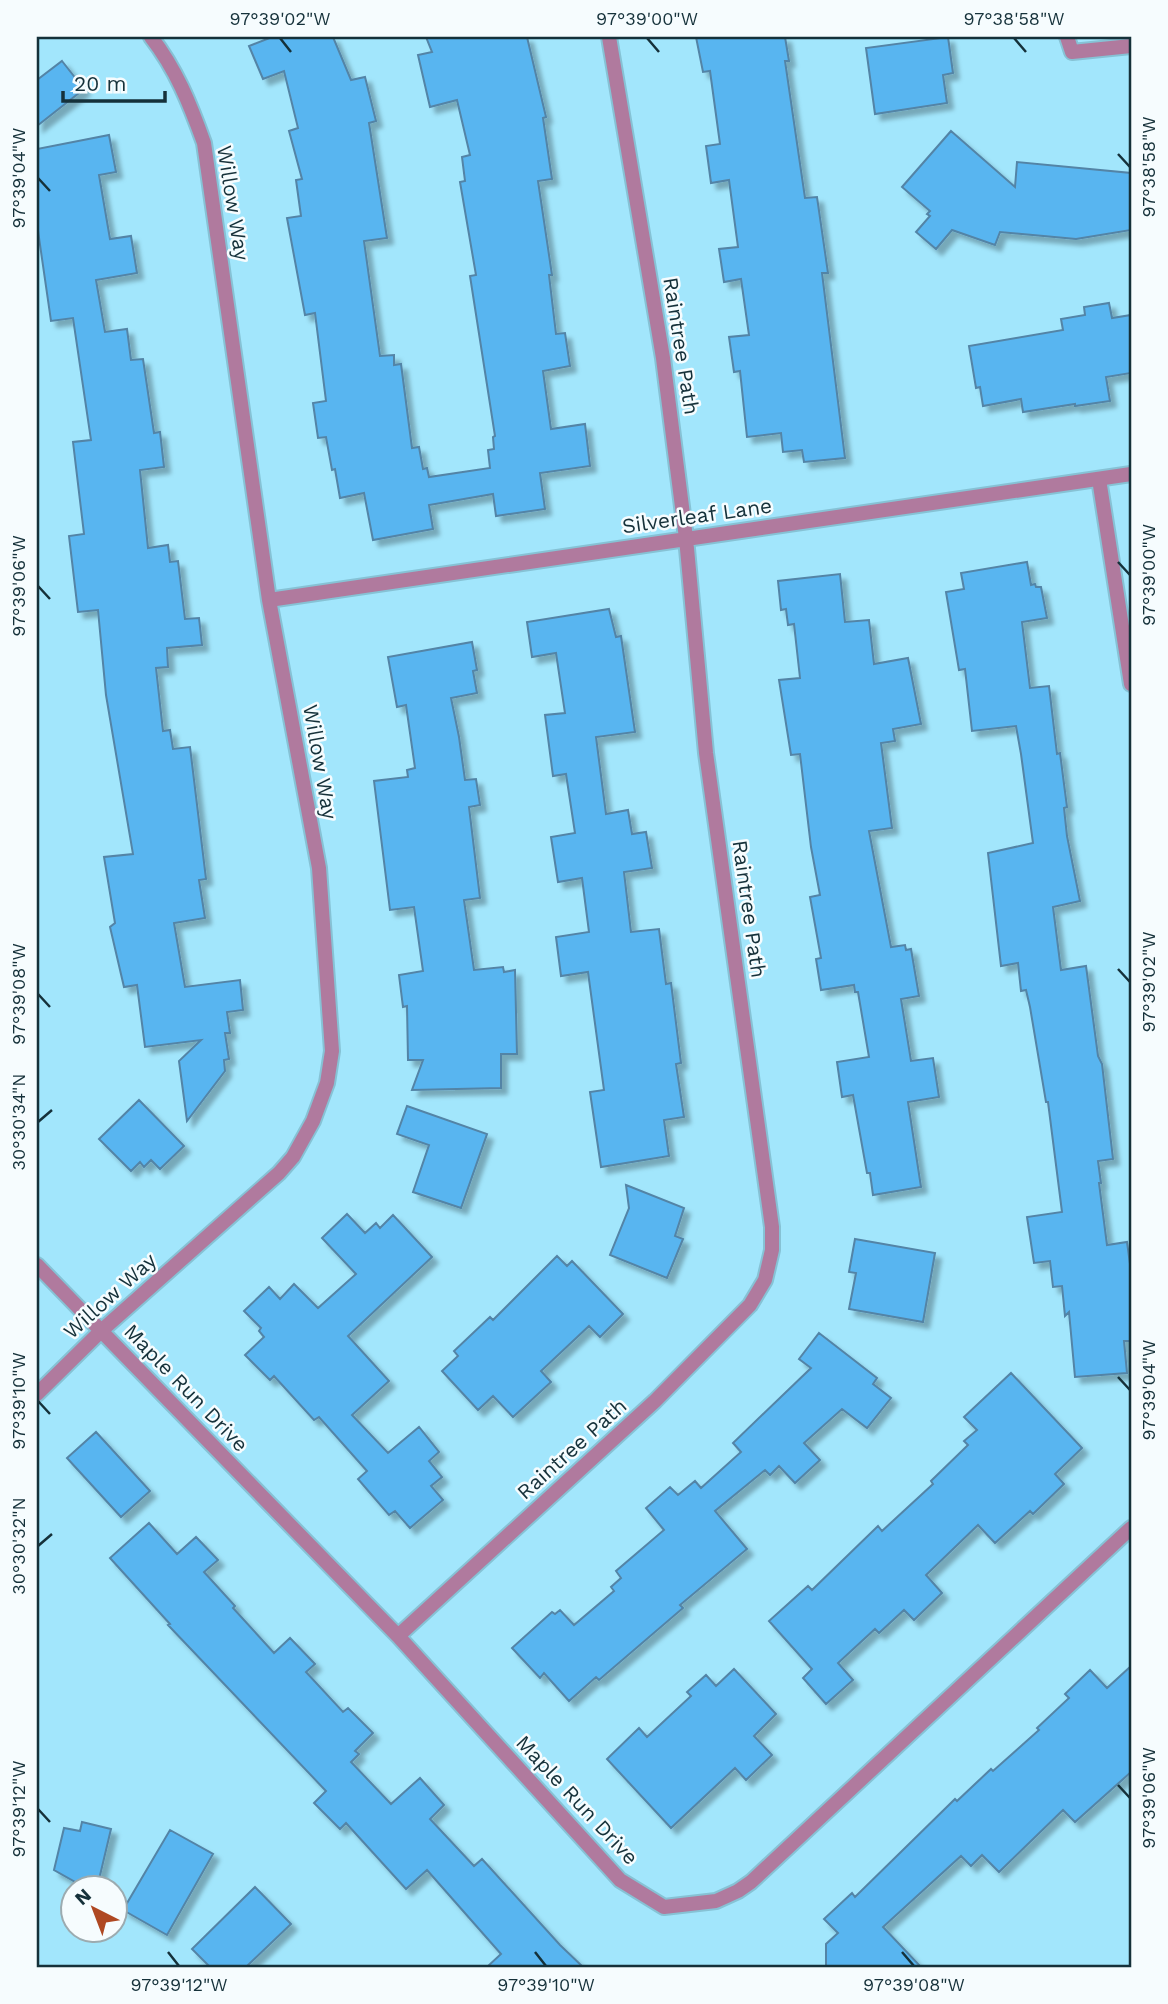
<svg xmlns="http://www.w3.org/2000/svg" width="1168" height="2004" font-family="'Work Sans',sans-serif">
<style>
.building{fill:#59b5f0;stroke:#5384a6;stroke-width:2;filter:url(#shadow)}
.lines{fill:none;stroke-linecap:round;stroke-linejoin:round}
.street-casing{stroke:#86c2d5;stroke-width:18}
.street{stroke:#b07a9e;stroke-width:14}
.ticks{fill:none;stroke:#15313a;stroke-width:2.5}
.labels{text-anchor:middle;stroke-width:5;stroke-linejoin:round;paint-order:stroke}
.street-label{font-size:21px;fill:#15313a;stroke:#f6fcfe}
.neatline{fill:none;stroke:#15313a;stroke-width:2.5}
.ticks-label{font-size:18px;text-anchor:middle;fill:#15313a}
</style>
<defs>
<filter id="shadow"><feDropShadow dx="6" dy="6" stdDeviation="2" flood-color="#0004"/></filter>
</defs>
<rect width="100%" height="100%" fill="#a2e6fc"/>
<path class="building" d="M272,37H333L351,80L365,77L376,121L369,123L387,238L364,241L380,356L394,355V365L401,364L412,448L419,447L423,469L427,468L429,477L490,468L488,450L494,449L493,437L495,436L470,276L476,275L460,182L465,181L462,157L470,155L457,100L430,107L418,55L432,52L426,37H527L546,117L543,118L552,179L538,181L552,275H549L556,334L565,333L570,366L543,371L551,429L585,424L590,466L540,473L545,509L496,516L493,494L429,505L433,529L373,540L364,493L340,498L335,469L332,470L326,437L318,438L313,403L326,401L315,313L305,315L287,218L301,216L296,180L302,179L289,131L298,128L284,71L263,79L249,46Z
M696,37H785L789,61H785L805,198L817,197L828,273H822L845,458L804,462L802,450L783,452L781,433L747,437L740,371L734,372L729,337L749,335L741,279L724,282L719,249L738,247L729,180L711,183L706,146L720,144L710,71L703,72Z
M948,37L953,73L943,75L947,103L875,114L866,48Z
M62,61L84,89L37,126V80Z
M951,131L1015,187L1017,162L1131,173V230L1076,239L1000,232L995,245L952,230L936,249L916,232L930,216L927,214L930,211L902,187Z
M109,135L116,172L99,175L110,239L131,236L137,273L96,280L105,332L127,329L131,360L143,359L154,433L160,432L164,467L140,470L148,548L168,545L170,562L178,561L185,619L199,618L202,645L167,648L168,667L156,668L163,731L170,730L173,749L190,747L206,879L199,880L205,918L174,923L185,987L240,980L243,1010L227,1012L230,1033H225L229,1059L224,1060L225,1071L187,1121L179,1061L201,1040L145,1047L137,985L124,987L110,927L115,923L104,857L133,854L106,695L98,610L78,612L69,536L84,534L73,442L91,440L73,318L51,321L37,224V149Z
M1109,303L1112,318L1131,315V373L1106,377L1110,401L1075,406V404L1023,412L1021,399L983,406L980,387L976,388L969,346L1063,330L1061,319L1085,315L1084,307Z
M1027,562L1031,585L1035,584L1036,587H1041L1047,618L1022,622L1030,688L1049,686L1057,754L1060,753L1067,807L1064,808L1067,836L1080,901L1053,907L1061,970L1086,966L1098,1056L1102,1064L1113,1159L1098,1161L1101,1183H1099L1107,1245L1127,1242L1131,1271V1341H1124L1127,1373L1075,1377L1069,1312L1065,1316L1062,1286L1053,1287L1050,1261L1034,1263L1027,1217L1062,1212L1048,1102H1046L1030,1007L1026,990L1021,991L1018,963L1001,966L988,853L1033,843L1021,754L1016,726L972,731L965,669L959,670L946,592L964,589L961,573Z
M840,574L845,622L869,620L874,664L908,658L921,724L893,729L895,741L881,743L892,828L869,831L891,947L905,945L906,950L911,949L919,996L901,999L911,1061L933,1058L939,1097L908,1102L921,1187L873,1195L870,1173H867L853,1095L842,1097L837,1062L869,1057L858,992H855L854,985L821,990L816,959L821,958L810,897L820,895L811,847L800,754L791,755L779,680L800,678L794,624L788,625L786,609L781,610L778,581Z
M609,609L616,637L621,636L635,732L596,737L606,814L628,810L632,834L646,832L652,868L624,872L631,932L659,929L666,984L671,983L681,1063L676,1064L684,1117L664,1120L669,1156L601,1167L590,1092L604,1090L588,972L561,976L556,937L589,932L582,878L558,882L551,837L575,833L566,774L553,776L545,715L565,713L556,653L532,657L527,622Z
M472,642L477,670L473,671L477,693L451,698L459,737L465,780L476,779L480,805L469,807L480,898L464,900L474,970L503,967L504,972L515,970L517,1054H501V1088L412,1090L423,1060H408L407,1006L403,1007L399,975L423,971L414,907L390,910L374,781L408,777L407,770L415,768L406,705L397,707L388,657Z
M139,1100L184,1146L160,1169L151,1160L144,1167L140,1162L131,1171L99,1139Z
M407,1106L487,1134L461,1208L413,1192L429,1145L397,1134Z
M626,1185L684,1208L675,1236L683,1239L667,1278L610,1255L629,1208Z
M347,1214L365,1233L376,1223L380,1228L393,1215L432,1257L348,1336L389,1381L352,1415L388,1453L419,1427L439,1452L429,1461L442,1477L431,1486L443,1500L410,1528L395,1511L389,1515L358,1479L367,1471L319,1417L314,1420L274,1376L270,1380L245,1355L264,1337L259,1331L261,1328L244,1311L269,1287L280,1299L294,1284L318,1308L356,1274L322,1238Z
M855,1239L935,1253L923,1322L849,1309L856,1273L849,1272Z
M557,1256L567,1266L572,1261L623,1314L600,1337L589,1326L541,1371L551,1382L513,1417L493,1396L478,1410L442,1371L458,1356L454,1351L490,1317L493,1320Z
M819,1333L877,1378L873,1384L891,1398L867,1428L842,1409L804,1443L820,1460L795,1483L779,1466L770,1475L765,1470L715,1511L747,1549L680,1605L683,1608L599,1680L596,1677L569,1701L544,1673L540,1678L512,1648L552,1612L555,1614L560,1610L574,1625L614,1591L611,1587L621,1578L616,1571L664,1530L646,1508L670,1487L678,1495L695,1481L701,1488L741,1452L733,1443L811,1368L799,1359Z
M1011,1373L1082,1448L1055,1474L1064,1484L1033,1514L1030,1511L995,1543L978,1525L926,1575L942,1593L914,1620L904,1610L879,1633L875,1629L838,1663L853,1680L826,1704L803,1678L812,1669L769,1621L808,1586L812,1590L878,1526L882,1531L933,1484L931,1481L968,1445L964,1441L977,1430L964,1417Z
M96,1432L150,1491L121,1517L67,1458Z
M149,1523L177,1554L196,1537L218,1560L204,1572L235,1606L233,1608L274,1653L290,1638L315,1664L306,1672L343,1712L348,1708L373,1733L355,1751L359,1754L351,1762L391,1804L420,1778L444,1805L430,1819L474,1866L482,1859L560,1945L583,1967H487L501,1954L427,1870L406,1889L346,1823L340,1829L314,1803L326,1791L168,1625L170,1624L110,1558Z
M1131,1666V1772L1075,1822L1063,1810L999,1872L982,1855L971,1866L961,1856L883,1927L921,1967H826V1944L838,1933L824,1919L852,1893L855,1897L955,1799L957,1801L991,1769L993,1771L1039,1730L1037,1728L1069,1698L1065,1694L1090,1670L1107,1688Z
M734,1669L776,1714L754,1736L772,1755L746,1780L735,1768L671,1828L607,1759L639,1728L647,1737L691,1696L687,1692L706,1675L716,1686Z
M82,1822L111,1829L97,1888H86L54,1870L64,1828L80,1831Z
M170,1830L213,1854L167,1935L123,1910Z
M255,1887L291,1924L246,1967H210L192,1949Z"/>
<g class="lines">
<defs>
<path id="street" d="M1067,37L1072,52L1131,46
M1099,479L1131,684
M269,600L1131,474
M37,1265L398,1636L620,1880L664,1907L716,1901L738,1891L751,1882L1131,1528
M37,1394L101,1331L279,1173L293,1157L313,1121L327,1083L332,1051L319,868L269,600L204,143C190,104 176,69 151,37
M398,1636L655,1401L750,1305L765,1280L772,1250V1227L706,753L686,538L663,358L609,37"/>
</defs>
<use href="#street" class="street-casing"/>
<use href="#street" class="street"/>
</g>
<path class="ticks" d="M280,38L291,52M647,38L659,52M1014,38L1026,52M1118,154L1130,167M38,178L50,191M1118,562L1130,575M38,586L50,599M1118,969L1130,982M38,994L50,1007M38,1122L52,1110M1118,1377L1130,1390M38,1401L50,1414M38,1546L52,1534M1118,1785L1130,1798M38,1809L50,1822M168,1952L179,1966M535,1952L546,1966M902,1952L914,1966"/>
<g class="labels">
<g class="street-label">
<text transform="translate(233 203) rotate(81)" y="7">Willow Way</text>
<text transform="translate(681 346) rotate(81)" y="7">Raintree Path</text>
<text transform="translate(697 516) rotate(-8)" y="7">Silverleaf Lane</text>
<text transform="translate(320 762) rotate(80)" y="7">Willow Way</text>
<text transform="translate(749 909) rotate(82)" y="7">Raintree Path</text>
<text transform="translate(110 1296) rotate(-42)" y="7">Willow Way</text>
<text transform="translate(186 1388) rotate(46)" y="7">Maple Run Drive</text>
<text transform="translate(572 1449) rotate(-42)" y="7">Raintree Path</text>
<text transform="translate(577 1800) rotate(47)" y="7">Maple Run Drive</text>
</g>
</g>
<rect width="1168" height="2004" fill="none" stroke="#f6fcfe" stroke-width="77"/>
<g transform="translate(94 1909) rotate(318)"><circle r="33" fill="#f6fcfe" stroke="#9cabb0" stroke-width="2"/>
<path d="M0-5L12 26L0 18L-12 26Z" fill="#af4822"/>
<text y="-10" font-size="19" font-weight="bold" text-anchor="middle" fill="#15313a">N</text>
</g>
<path d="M63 91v10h102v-10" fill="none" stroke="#15313a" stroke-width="3.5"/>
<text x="74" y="91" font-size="21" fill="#15313a" stroke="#f6fcfe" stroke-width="5" paint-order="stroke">20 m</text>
<rect x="38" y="38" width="1092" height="1928" class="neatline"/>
<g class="ticks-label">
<text x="280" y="25">97°39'02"W</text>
<text x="647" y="25">97°39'00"W</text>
<text x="1014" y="25">97°38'58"W</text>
<text transform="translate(1149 167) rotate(-90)" y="6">97°38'58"W</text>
<text transform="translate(19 178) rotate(-90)" y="6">97°39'04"W</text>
<text transform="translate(1149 575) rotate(-90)" y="6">97°39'00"W</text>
<text transform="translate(19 586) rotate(-90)" y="6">97°39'06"W</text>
<text transform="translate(1149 982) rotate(-90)" y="6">97°39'02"W</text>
<text transform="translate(19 994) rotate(-90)" y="6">97°39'08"W</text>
<text transform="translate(19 1122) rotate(-90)" y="6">30°30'34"N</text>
<text transform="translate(1149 1390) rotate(-90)" y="6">97°39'04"W</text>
<text transform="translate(19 1401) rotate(-90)" y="6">97°39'10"W</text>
<text transform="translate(19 1546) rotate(-90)" y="6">30°30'32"N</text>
<text transform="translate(1149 1798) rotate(-90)" y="6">97°39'06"W</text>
<text transform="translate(19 1809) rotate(-90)" y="6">97°39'12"W</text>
<text x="179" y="1991">97°39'12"W</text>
<text x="546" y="1991">97°39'10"W</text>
<text x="914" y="1991">97°39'08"W</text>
</g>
</svg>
